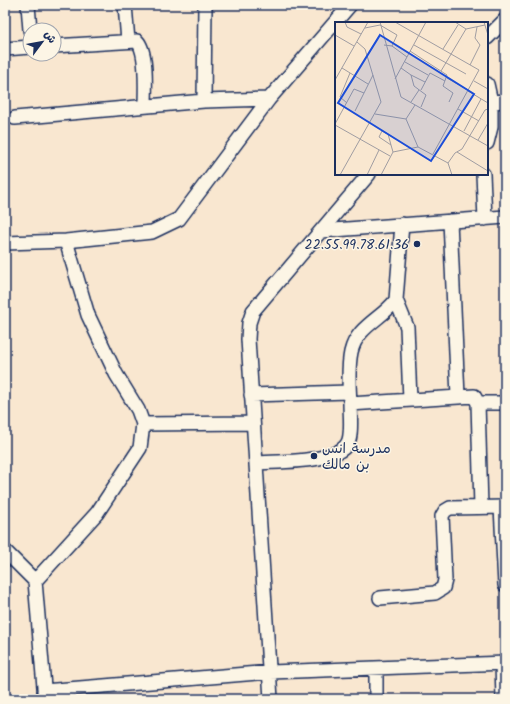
<svg xmlns="http://www.w3.org/2000/svg" width="510" height="704" font-family="Kalam,'Playpen Sans Arabic',sans-serif">
<style>
.lines{fill:none;stroke-linecap:round;stroke-linejoin:round}
.minor-casing{stroke:#1b2f5e;stroke-width:16}
.minor{stroke:#fcf5e5;stroke-width:13}
.poi-dot{fill:#1b2f5e;stroke:#fcf5e5;stroke-width:1.5}
.labels{text-anchor:middle;stroke-width:3;stroke-linejoin:round;paint-order:stroke}
.poi-label{font-size:14px;fill:#1b2f5e;stroke:#fcf5e5;text-anchor:end}
.inset-road{fill:none;stroke:#a09da2;stroke-width:1}
.view{fill:#1d4ed8;fill-opacity:0.15;stroke:#1d4ed8;stroke-width:2}
.inset-edge{fill:none;stroke:#1b2f5e;stroke-width:2}
</style>
<rect width="100%" height="100%" fill="#f9e7d0"/>
<filter id="ink" filterUnits="userSpaceOnUse"><feTurbulence type="fractalNoise" baseFrequency=".025" numOctaves="2"/><feDisplacementMap in="SourceGraphic" scale="8" xChannelSelector="R" yChannelSelector="G"/><feConvolveMatrix kernelMatrix="1 2 1 2 8 2 1 2 1" color-interpolation-filters="sRGB"/></filter>
<g filter="url(#ink)">
<g class="lines">
<defs>
<path id="minor" d="M28,5L30,30
M125,5L128,41
M487,38L505,20
M54,46L137,41C148,52 145,91 145,106
M5,49L30,47
M487,84L491,102V127L487,143
M204,101L205,5
M491,102L505,101
M15,118L204,101L269,99
M483,174L485,219
M450,221L458,396
M321,231L505,217
M5,243L66,241L152,232L179,219L269,99L350,5
M396,300L407,327L410,400
M251,395L349,392
M478,403H505
M350,404L474,396L478,403L481,507
M143,424L253,423
M256,463C277,461 342,464 349,440C352,430 350,414 350,403C349,388 348,366 351,352C357,326 382,319 396,300L402,224
M501,507L505,585
M5,551L35,581L45,699
M35,581L97,513L140,448L143,424L138,410L116,374L88,315L66,241
M380,598L435,593L443,588L445,580L442,516L445,511L450,508L505,507
M502,663L503,699
M376,668V699
M44,691L271,672L505,663
M271,699L248,339L249,323L253,311L369,174"/>
</defs>
<use href="#minor" class="minor-casing"/>
<use href="#minor" class="minor"/>
</g>
</g>
<g class="poi-dot">
<circle cx="417" cy="244" r="4"/>
<circle cx="314" cy="456" r="4"/>
</g>
<g class="labels">
<g class="poi-label">
<text x="409" y="249">22.55.99.78.61.36</text>
<text x="322" y="453" text-anchor="start">مدرسة انس<tspan x="322" dy="16">بن مالك</tspan></text>
</g>
</g>
<g transform="translate(335 22)">
<rect width="153" height="153" fill="#f9e7d0"/>
<path class="inset-road" d="M10,0L12,5L26,12M45,0L66,75L153,124M60,0L144,48L98,132M120,0L131,7L150,3M149,0L153,13M30,6L45,3L62,13L57,24M0,13L19,24M49,23L57,24L72,35M79,23L131,52M108,27L123,3M75,29L112,53L108,64L118,71L114,80M70,40L93,53M135,43L145,23L140,16L142,5M7,46L33,62M66,46L76,53L79,64L91,73L86,85M106,49L131,7M76,53L90,60M112,56L133,68M60,57L91,0M0,58L33,0M139,59L153,67M86,68L95,51L110,59M133,69L153,81M76,80L84,68M12,81L5,75L15,51M123,87L144,99M20,89L38,53M40,92L71,97L83,125M71,97L80,83M0,102L19,67L29,71M0,103L55,134M129,109L146,77M143,118L153,101M56,123L44,115L47,109L53,112L56,123L58,130M122,130L153,149M113,141L120,131L127,127L150,88L153,87M5,153L46,80L30,27L22,20M32,153L44,128M46,153L58,130L83,125L113,141L117,153"/>
<path class="view" d="M45,13L139,72L96,139L3,81Z"/>
<rect width="153" height="153" class="inset-edge"/>
</g>
<rect width="510" height="704" fill="none" stroke="#fcf5e5" stroke-width="20"/>
<rect x="10" y="10" width="490" height="684" fill="none" stroke="#1b2f5e" stroke-width="1.5" filter="url(#ink)"/>
<g transform="translate(42 42) rotate(58)"><circle r="19" fill="#fcf5e5" stroke="#a2a6af"/>
<path d="M0-3L7 15L0 10L-7 15Z" fill="#1b2f5e"/>
<text y="-6" font-size="11" font-weight="bold" text-anchor="middle" fill="#1b2f5e">ش</text>
</g>
</svg>
